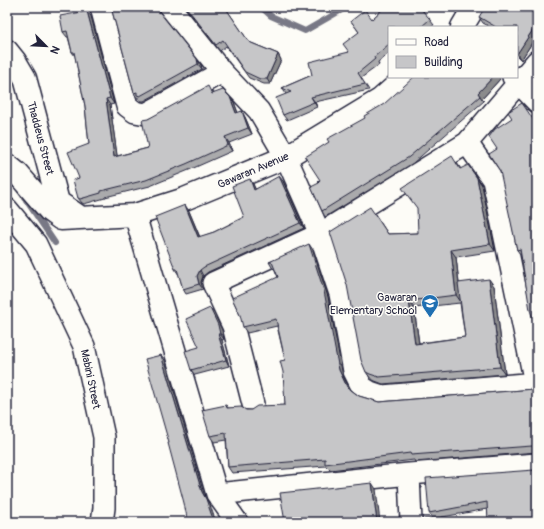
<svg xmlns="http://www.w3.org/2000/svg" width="544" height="529" font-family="Pangolin,sans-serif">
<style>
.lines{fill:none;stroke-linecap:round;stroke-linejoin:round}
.stream{stroke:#787885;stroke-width:6}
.minor-casing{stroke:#22223b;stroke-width:24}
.tertiary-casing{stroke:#22223b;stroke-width:25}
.minor{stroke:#fdfcf7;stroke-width:21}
.tertiary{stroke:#fdfcf7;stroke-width:22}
.wall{fill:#aaaaac;stroke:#22223b;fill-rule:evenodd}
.shaded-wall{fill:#8b8b8c;stroke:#22223b}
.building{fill:#c6c6c8;stroke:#22223b}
.labels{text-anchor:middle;stroke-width:3;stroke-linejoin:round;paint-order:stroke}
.street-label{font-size:11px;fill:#22223b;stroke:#fdfcf7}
.poi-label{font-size:11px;fill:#22223b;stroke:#fdfcf7;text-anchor:end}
</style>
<rect width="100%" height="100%" fill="#fdfcf7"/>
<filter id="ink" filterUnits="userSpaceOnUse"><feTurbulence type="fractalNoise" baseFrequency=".025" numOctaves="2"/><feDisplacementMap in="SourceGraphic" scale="8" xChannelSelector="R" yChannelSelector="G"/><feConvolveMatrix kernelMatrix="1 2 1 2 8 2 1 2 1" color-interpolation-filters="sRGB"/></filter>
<g filter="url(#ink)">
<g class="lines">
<path class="stream" d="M261,7L271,16L305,31L347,7
M20,191L55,243"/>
<defs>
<path id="minor" d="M101,7L127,106L135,112L146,114L222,72
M170,7L222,72L259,111L286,157L320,234L340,294L354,371L362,387L370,392L382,396L537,383
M513,77L537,102
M467,143L493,180L535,383
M7,209L36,244L84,346L104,437V508L102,522
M135,215L217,494L237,522
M253,404L233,326L213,283L320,234L467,143L537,61
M409,474L411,522
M217,494L409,474L537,464"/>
<path id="tertiary" d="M462,27L474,7
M7,51L15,61L25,78L58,202L77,215
M7,165L17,173L50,211L61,219L135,215L182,200L286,157L380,100L406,77"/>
</defs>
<use href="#minor" class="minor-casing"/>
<use href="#tertiary" class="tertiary-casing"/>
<use href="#minor" class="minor"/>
<use href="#tertiary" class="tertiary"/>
</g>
<path class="wall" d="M111,7H159L160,13L197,59L201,65L202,69L144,101H141L139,98H137L134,93Z
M185,7H225L249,42L278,54L281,60L270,84H264L249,78L226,46L220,51Z
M385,7H427L423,11L434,25L431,27H389V53L378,62L379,65L361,78L369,90L315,102L317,107L287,120L283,115L286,94L282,88L312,75L349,52L359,32L351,21L372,19Z
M537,7V35L521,60L517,56V27H490L483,23L479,17Z
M91,16L114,104L110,105L117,156L148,148V119L212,91L213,93L230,97L234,102L238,113L245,117L252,134L229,143L232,151L189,170L150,186L105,197V198L84,204L82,203L78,198L79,178L89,144L85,106L75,56L72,52L68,37H67L63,32Z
M500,79L482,99L484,101L413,163L325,217L322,211L319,183Z
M522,103L521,255L517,250L497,149L512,118Z
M457,163L461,169L482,185L495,251L456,257L459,283L494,286L505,374L383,384L375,381L371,379L366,372L375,214L388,234L418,233ZM460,303L465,337L419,343L414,308Z
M283,181L304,228L208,272L203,276L201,282L203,289L186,294L183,289L179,275L175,269L189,211L200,237L214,232L244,217L253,184L255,189Z
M313,250L328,297L343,376L349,388L359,396L379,402L534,389L537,388V452L415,462L414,460L330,470L326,466L232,473L228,467L226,440L214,442L210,436L226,405L228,408L251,410L285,405V360L277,326L247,333L243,327L278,277L274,268L273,269L269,262Z
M214,313L222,330L224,339L222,340L229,366L195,375L191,370Z
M534,470L487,509L437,518H444L447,522H424L433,519L429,513Z"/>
<path class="shaded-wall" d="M156,7H159L161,14L157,9Z
M87,11L91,16L114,104L110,98Z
M534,28L537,32V35L521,60L517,54Z
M278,54L281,60L270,84L267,79Z
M197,59L201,65L202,69L198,64Z
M493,77H499L500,79L482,99L478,93Z
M230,97L234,102L240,119L236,113Z
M311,97L315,102L317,107Z
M106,99L110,105L118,162L114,157Z
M242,111L245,117L252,134L248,128Z
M225,137L229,143L232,151L228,145Z
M279,176L283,181L304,228L300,223Z
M477,178L482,185L495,251L490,244Z
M250,179L253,184L258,195L254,190Z
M185,205L189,211L202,243L198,237Z
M309,244L313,250L328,297L343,376L352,393L347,387L339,370Z
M451,250L456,257L461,302L456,295Z
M200,270L203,276L201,282L203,289L199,284L197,276Z
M489,279L494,286L505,374L500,367Z
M409,301L414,308L420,351L415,344Z
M210,308L214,313L222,330L224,339L220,334Z
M218,334L222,340L229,366L226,360Z
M161,355L165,360L205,497L210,505L216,522H214L202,492Z
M372,483L376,489L380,522H377Z"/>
<path class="building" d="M111,7H156L157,9L197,59L198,64L140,96L137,95V92L134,93Z
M186,7H225L249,42L278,54L267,79H260L245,72L223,40L216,45Z
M385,7H419L430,19L421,27H389V44L374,57L375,59L358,73L365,84L311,97L314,102L283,115L276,98L291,92L282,88L312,75L309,62L349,52L343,44L359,32L351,21L365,10L372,19Z
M485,7H537V30L534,28L517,54V27H496L479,17Z
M87,11L110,98L106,99L114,157L148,148L142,120L148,119L208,86L212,94L223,90L230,97L236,113L242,111L248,128L225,137L228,145L186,164L146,180L101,191V193L80,199L78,198L73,180L79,178L68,152L89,144L85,106L74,52H72L67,31L63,32L60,16Z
M414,77H493L478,93L480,96L409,157L322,211L311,187L319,183L318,182L320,180L305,157L329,142L327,139L365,118L364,116L384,104Z
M522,103L537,125V331L530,310L520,249L517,250L500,171L489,154L497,149L489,137L495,129L512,118L508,112Z
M452,156L460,169L468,165L477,178L490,244L451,250L456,295L409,301L415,344L465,337L458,283L489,279L500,367L379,377L370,374L366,372L361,360L347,285L330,232L370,207L388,234L418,233L417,208L402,188Z
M279,176L300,223L204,267L200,270L197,276L199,284L183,289L177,269H175L155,217L185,205L198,237L214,232L244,217L232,186L250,179L254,190Z
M309,244L324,291L339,370L347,387L359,396L379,402L534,389L537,388V447L532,446L411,455L410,453L325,464V459L228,467L226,433L210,436L202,410L226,405L227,408L241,407L246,410H251L257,406L285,405L283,372L280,361L285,360L276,319L243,327L240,315L232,298L278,277L272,262H269Z
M210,308L218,325L220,334H218L226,360L191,370L185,351L199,347L186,319Z
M535,340H537V348Z
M161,355L202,492L206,499L214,522H188L184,503L168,443H169L145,359Z
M537,469V522H488L487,502L429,513L426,478L534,470Z
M372,483L377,522H285L280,493Z
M444,518V522H424V519Z"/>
</g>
<defs>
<symbol id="school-pin" viewBox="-11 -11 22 30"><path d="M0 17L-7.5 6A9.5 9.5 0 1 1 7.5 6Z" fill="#1f6fb2" stroke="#fdfcf7"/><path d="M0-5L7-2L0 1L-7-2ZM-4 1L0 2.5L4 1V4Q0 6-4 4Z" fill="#fff"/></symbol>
</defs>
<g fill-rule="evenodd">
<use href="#school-pin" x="420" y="293" width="20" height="27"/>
</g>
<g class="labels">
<g class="street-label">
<text transform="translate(41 138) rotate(75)" y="4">Thaddeus Street</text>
<text transform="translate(253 170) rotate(-23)" y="4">Gawaran Avenue</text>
<text transform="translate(91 379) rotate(78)" y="4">Mabini Street</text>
</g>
<g class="poi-label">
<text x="417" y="301">Gawaran<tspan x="417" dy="13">Elementary School</tspan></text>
</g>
</g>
<rect width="544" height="529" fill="none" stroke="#fdfcf7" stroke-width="24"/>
<rect x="12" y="12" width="520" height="505" fill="none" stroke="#22223b" stroke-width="1.5" filter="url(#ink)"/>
<rect x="388" y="26" width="130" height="52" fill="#fdfcf7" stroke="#a5a5ac"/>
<rect x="396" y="39" width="20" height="6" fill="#fdfcf7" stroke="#a5a5ac"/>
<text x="424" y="46" font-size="12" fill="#22223b">Road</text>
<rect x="396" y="56" width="20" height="12" fill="#c6c6c8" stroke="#a5a5ac"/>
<text x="424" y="66" font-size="12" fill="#22223b">Building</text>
<g transform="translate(46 46) rotate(114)" stroke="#fdfcf7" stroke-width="3" paint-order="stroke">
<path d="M0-3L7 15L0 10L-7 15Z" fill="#22223b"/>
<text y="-6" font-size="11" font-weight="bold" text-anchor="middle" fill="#22223b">N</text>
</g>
</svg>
